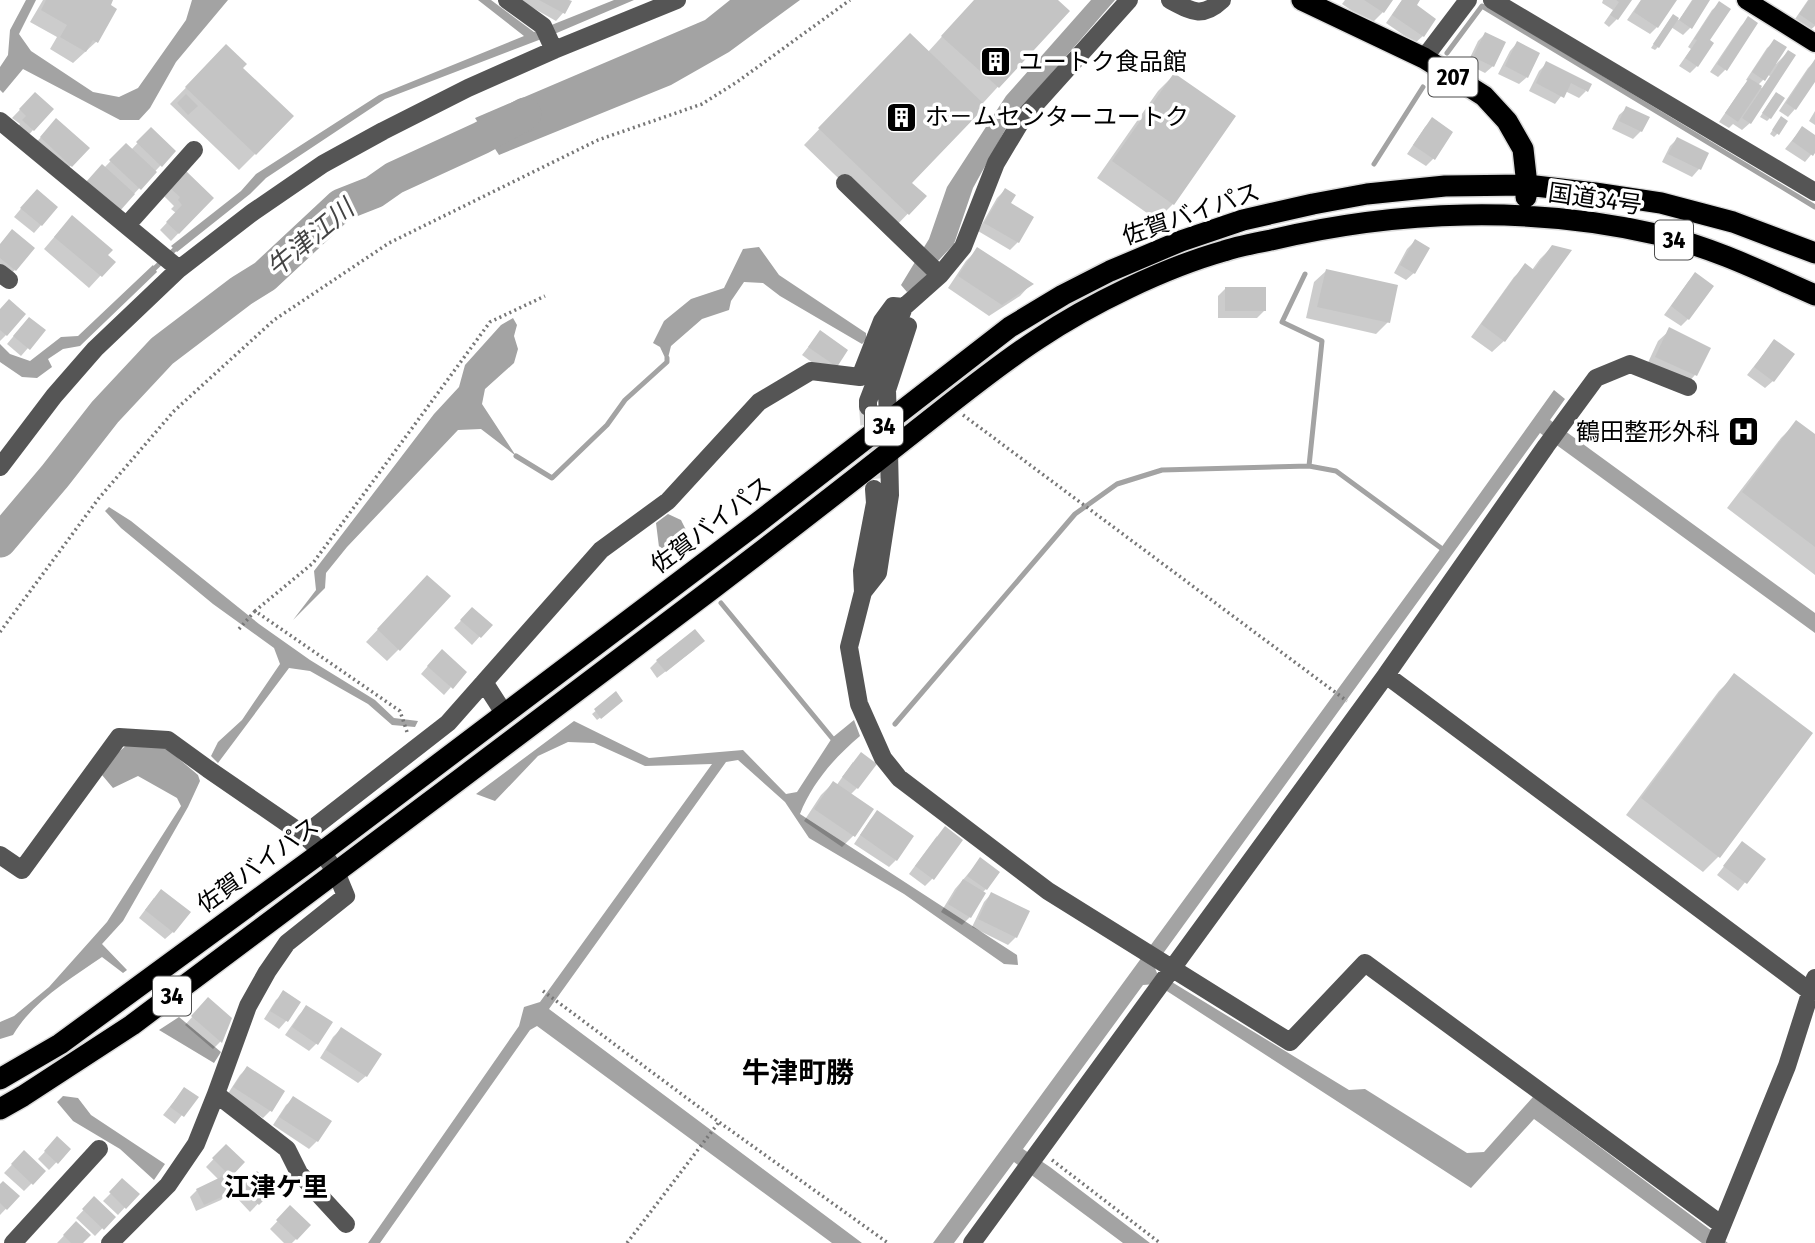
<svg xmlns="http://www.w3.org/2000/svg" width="1815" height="1243" font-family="'Fira Sans Condensed','Noto Sans JP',sans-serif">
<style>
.water{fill:#a3a3a3}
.shadow{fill:#0003;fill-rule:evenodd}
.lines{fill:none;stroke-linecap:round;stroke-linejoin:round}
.stream{stroke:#a3a3a3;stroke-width:5}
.river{stroke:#a3a3a3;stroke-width:33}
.building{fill:#c4c4c4}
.minor-tunnel{stroke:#d9d9d9;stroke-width:18;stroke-dasharray:18 9;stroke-linecap:butt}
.major-casing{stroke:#dbdbdb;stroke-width:21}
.highway-casing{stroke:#dbdbdb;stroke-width:24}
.path{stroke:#777;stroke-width:3.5;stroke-dasharray:2 3.5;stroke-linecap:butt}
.minor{stroke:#555;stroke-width:18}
.major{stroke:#000;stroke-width:18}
.highway{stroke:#000;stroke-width:21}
.labels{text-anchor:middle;stroke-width:7;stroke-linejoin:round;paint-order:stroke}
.shield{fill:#fff;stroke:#4c4c4c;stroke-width:2}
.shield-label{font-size:23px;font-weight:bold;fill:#000}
.poi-label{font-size:24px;fill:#000;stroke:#fff;text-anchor:start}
.street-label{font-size:24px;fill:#000;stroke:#fff}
.water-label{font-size:26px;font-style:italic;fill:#444;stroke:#fff}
.neighbourhood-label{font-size:26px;font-weight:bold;fill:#000;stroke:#fff}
.quarter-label{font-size:28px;font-weight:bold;fill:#000;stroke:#fff}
</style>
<rect width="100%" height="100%" fill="#fff"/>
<path class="water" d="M26,0H36L19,34L31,51L93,92L119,97L138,88L186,20L192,0H228L176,62L150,108L139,120H120L23,69L3,93L0,90V67L8,55L10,30Z
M478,0H491L534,32L614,0H634L552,35L385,99L266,178L250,194L177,252L171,246L241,191L256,174L379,95L524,36Z
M730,0H800L729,52L671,85L499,155L475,118L705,20Z
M1091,0H1115L1010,121L973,188L954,244L938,261L923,281L907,292L901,285L929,239L947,187L1006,96Z
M759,247L779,275L866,333V340L862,344L780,296L763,283L744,282L731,301L729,310L702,319L671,346L667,362L660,347L653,343L664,321L691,299L724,288L743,249Z
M153,265L157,272L80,346L63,349L48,359L52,367L37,378L22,377L0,362V344L10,354L30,361L61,337L78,336Z
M513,318L517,325L514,336L518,349L514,363L485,389L482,404L516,456L481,429L458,430L347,547L326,573L325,588L293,620L316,590L314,571L434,414L459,387L465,365L501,325Z
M1554,390L1565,399L1550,420L1815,613V633L1540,433L1154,966L1157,973L1349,1090L1365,1089L1467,1153L1484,1152L1533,1097L1728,1243H1702L1534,1119L1471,1188L1156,984L1143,985L1023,1149L1050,1167L1150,1243H1123L1014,1162L954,1243H933L1441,548Z
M109,507L131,521L259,624L310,660L375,700L394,718L418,721L415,727L392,725L368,704L310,671L289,668L218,763L211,756L218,742L242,720L280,664L274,648L213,604L121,528L105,511Z
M668,514L681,520L687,532L670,551L659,547L656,523Z
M854,720L860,736C835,757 812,783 800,814L1017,955L1018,965L1004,964L904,894L809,838L785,802L738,760L726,762L549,1009L862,1243H832L537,1026L530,1030L380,1243H368L519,1026L524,1007L540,1002L712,764L645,766L594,743L568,742L538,756L495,801L476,794L574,721L649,758L743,750L786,794L797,792L832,738Z
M127,745L166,748L198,775L200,781L188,807L123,921L102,944L127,970L123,973L102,957C70,979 33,1001 13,1035L0,1039V1022L14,1016L49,987L107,922L181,806L177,798L138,776L113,788L102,775L116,754Z
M179,1017L221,1052L214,1063L159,1030Z
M63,1096L78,1098L91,1115L165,1164L154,1180L120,1149L73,1121L57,1102Z"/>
<path class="shadow" d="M43,0H111L96,42L73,63L50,49L57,37L30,22Z
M519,0H566L569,2L563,13L556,21Z
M975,0H1055L1067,11L910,183L924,197L892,230L804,145L894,51L928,52Z
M1345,0H1391L1383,12L1371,24L1342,4Z
M1402,0H1418L1414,6L1423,36L1415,43L1386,23Z
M1603,0H1630L1617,19L1609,27L1604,23L1613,10L1602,3Z
M1641,0H1675L1657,27L1650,34L1627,20Z
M1692,0H1708L1690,28L1683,35L1671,27L1658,47L1655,50L1651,48L1670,19L1673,16L1679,20Z
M1808,0H1815V26L1808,32L1793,22Z
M1720,3L1708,41L1697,66L1690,73L1679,66L1691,49L1688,47L1712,10Z
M1749,19L1756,24L1725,70L1718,77L1710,72L1741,26Z
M1485,34L1493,66L1485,73L1467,64L1478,41Z
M1775,41L1776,64L1788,52L1750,123L1742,130L1733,124L1729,128L1719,122L1742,88L1748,81L1746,80L1767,48ZM1768,75L1770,76L1762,88L1758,85Z
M1517,43L1527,77L1519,84L1498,74L1510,51Z
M1815,61V79L1795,109L1788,117L1779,111L1808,68Z
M211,62L241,68L255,154L239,170L170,104Z
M1547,63L1586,91L1579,98L1565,91L1555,104L1529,91L1539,71Z
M1174,75L1173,204L1157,220L1097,178L1158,91Z
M35,94L33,130L26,138L16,129L20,124L12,118Z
M1773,97L1770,118L1767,121L1760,117Z
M1627,108L1641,131L1633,139L1612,129L1619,115Z
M1815,111V125L1809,121Z
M1432,120L1451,133L1433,159L1426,166L1407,154L1425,127Z
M1778,122L1777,134L1774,137L1770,134Z
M49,128L87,148L64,173L33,146Z
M1802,128L1815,137V150L1805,162L1785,149Z
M151,129L174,151L132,196L104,168L126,145L131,150Z
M1677,139L1707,153L1699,169L1692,177L1662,162L1670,146Z
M186,173L212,198L171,241L160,230L176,213L171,209L174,206L164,196Z
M1005,190L1018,242L1010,250L978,231L997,198Z
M29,199L56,208L34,233L14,217Z
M61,229L113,262L89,288L44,249Z
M1415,241L1414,273L1406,280L1394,273L1407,249Z
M0,245L15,270L7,277L0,271Z
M1552,247L1504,341L1492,352L1471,337L1514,277L1526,266L1532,270L1540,259Z
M978,249L1031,284L1020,296L989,316L948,288L966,261Z
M1326,271L1388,322L1376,334L1306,318L1314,282Z
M1695,274L1688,319L1681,326L1664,315L1688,282Z
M1226,288L1265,310L1257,318H1218V296Z
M0,311L6,335L0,341Z
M22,326L28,348L21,356L7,344Z
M1670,330L1695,375L1684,387L1645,369L1658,341Z
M820,332L846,351L828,374L802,355Z
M1774,341L1773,381L1765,388L1747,375Z
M1797,422L1815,436V575L1727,508L1781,438Z
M416,589L399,649L387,661L366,642Z
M472,609L490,625L472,645L454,628Z
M695,649L657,678L650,668L657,661Z
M434,659L451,687L444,695L421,674Z
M1734,676L1719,856L1703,872L1626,815L1719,691Z
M616,694L618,704L597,720L592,714Z
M853,762L857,788L850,795L854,835L842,847L804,821L821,795L833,783L836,786Z
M877,813L896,860L889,867L854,844L870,820Z
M937,836L932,879L925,886L909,874Z
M1742,844L1763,860L1738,891L1717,875Z
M980,860L986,889L982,893L970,917L962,925L941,912L955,889Z
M991,894L1016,937L1008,945L972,927L984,902Z
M154,898L173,932L165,939L139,918Z
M284,993L299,1002L286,1021L279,1029L264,1019L276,1000Z
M201,1007L230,1018L220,1042L213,1049L185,1025Z
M307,1007L317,1043L309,1051L285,1035L299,1015Z
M341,1029L366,1076L358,1083L320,1058L333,1037Z
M247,1068L283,1092L270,1111L263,1118L227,1095L240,1075Z
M184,1089L196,1097L175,1124L163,1115Z
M294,1098L329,1122L317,1141L309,1149L273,1125L286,1105Z
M57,1139L69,1149L49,1170L38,1159Z
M226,1146L243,1162L223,1182L228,1192L221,1200L196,1211L190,1197L197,1190L219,1180L206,1167Z
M24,1152L44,1171L24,1191L4,1173Z
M257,1174L272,1189L250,1212L235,1196Z
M123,1181L137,1194L118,1215L103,1201Z
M0,1186L18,1196L0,1215Z
M94,1199L113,1217L95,1236L76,1218Z
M290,1208L309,1226L292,1243H284L270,1229Z
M76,1223L81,1243H57Z"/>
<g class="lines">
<path class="stream" d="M1447,53L1482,6L1815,207
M1374,164L1423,87
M155,268L174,250
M1305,274L1282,322L1322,341L1309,466
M516,456L552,478L607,425L625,400L667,362V358
M721,603L832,738
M895,724L1075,514L1117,484L1162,470L1309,466L1336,471L1441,548"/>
<path class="river" d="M0,541L55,476L105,412L162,351L241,291L265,276L341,205L374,192L394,178L481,138L525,114"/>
</g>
<path class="building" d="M46,0H113L111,5L117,9L98,43L93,40L86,52L60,37L67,25L41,10Z
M539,0H569L572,1L565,14Z
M974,0H1058L1070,11L999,88L941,36Z
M1364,0H1393L1384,13Z
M1402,0H1420L1417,5L1436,19L1424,37L1392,15Z
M1616,0H1632L1618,20L1610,15L1619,2Z
M1641,0H1677L1658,28L1634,12Z
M1693,0H1710L1692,29L1679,20Z
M1809,0H1815V25L1799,14Z
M1719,1L1731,9L1710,40L1714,43L1698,67L1685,58L1697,40L1694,39Z
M1673,14L1679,18L1659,48L1653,44Z
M1748,16L1758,23L1727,71L1717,64Z
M1485,32L1506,42L1494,67L1473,57Z
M910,33L986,106L912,183L927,196L909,215L818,128Z
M1774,39L1787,47L1765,81L1752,72Z
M1517,41L1540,53L1528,78L1505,66Z
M226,44L247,64L243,68L294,116L256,155L185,87Z
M1788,50L1796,55L1751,124L1742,118Z
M1815,59V82L1796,110L1786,103Z
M1546,61L1592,84L1588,92L1571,83L1564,98L1536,83Z
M1174,73L1236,116L1174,205L1112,161Z
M1749,78L1762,86L1738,122L1725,113Z
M35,92L54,109L34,131L22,120L26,116L19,109Z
M1776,92L1785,98L1771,119L1762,113Z
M186,94L198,106L188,115L177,103Z
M1626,106L1650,117L1642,132L1619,121Z
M1781,116L1788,121L1779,135L1772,130Z
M1432,117L1453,132L1435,160L1413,145Z
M56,118L90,148L72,167L40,137Z
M1802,126L1815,135V153L1813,156L1792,141Z
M151,127L176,151L162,167L136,142Z
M1677,137L1709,153L1701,170L1668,154Z
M126,143L157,172L141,190L109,160Z
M102,164L135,194L119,212L86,182Z
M186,171L214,198L179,234L166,222L182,205L178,200L180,197L170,188Z
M1005,188L1016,195L1011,203L1034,217L1019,243L984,223Z
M37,189L58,207L42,226L20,208Z
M72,215L113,250L108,255L116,262L102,277L54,237Z
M12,229L35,248L16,271L0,258V244Z
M1415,239L1430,248L1415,274L1400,265Z
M1552,245L1572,250L1505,342L1481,324L1525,263L1534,270Z
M977,247L1034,284L1002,305L958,276Z
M1326,269L1398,285L1390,323L1317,307Z
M1695,272L1714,286L1689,320L1671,306Z
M1225,287H1266V311H1225Z
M9,299L26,314L7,336L0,330V309Z
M29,317L46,330L30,350L13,336Z
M1669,327L1711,348L1697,376L1655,357Z
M820,330L848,350L837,367L808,347Z
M1774,339L1795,354L1774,382L1754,367Z
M1796,420L1815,434V547L1742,492Z
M427,575L451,596L400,651L377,629Z
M472,607L493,625L481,638L460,620Z
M695,629L705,641L666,672L656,660Z
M442,649L467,672L453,689L427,666Z
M1734,673L1813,733L1720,858L1641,798Z
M616,691L623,701L601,719L594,709Z
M861,752L877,764L858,789L842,777Z
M833,781L874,809L855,837L814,809Z
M877,810L914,836L897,861L860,835Z
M945,826L963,840L934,880L915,866Z
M1742,841L1766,859L1747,884L1723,866Z
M980,857L1000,872L987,890L967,876Z
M963,879L986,893L971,918L948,904Z
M161,889L191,912L174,933L145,910Z
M991,892L1030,911L1017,938L978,919Z
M283,990L301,1002L288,1022L270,1011Z
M208,997L232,1018L222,1043L191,1016Z
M306,1005L333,1022L318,1045L292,1027Z
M341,1027L382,1054L367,1077L326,1050Z
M247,1066L285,1091L272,1112L233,1087Z
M184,1087L199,1097L184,1117L170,1107Z
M293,1096L332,1121L318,1142L279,1117Z
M57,1136L71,1149L58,1164L44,1151Z
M226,1144L245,1162L231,1177L212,1158Z
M24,1150L46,1171L33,1185L11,1164Z
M257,1171L275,1189L259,1205L241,1188Z
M223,1176L230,1193L204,1205L196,1189Z
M122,1178L140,1194L126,1209L109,1192Z
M3,1181L20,1196L7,1210L0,1203V1184Z
M94,1196L116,1217L104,1230L82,1209Z
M290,1205L311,1225L297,1240L276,1220Z
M76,1221L91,1235L83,1243H71L63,1235Z"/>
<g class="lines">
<path class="minor-tunnel" d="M868,407L874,489"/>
<defs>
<path id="major" d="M1746,0L1815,43"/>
<path id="highway" d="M1302,0L1424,58L1484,96L1507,121L1523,149L1527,185L1526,197
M0,1079L60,1044L322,852L756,524L1010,327L1063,295L1110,271L1181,241L1243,220L1313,204L1367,194L1445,186L1527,185L1595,193L1661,203L1733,222L1815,253
M0,1109L23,1096L132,1025C326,880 519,735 712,589C779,538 846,486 913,433C954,401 995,367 1038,339C1090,304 1164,268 1224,251C1239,246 1255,243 1271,240C1398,210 1533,205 1660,235C1714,248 1765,273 1815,295"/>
</defs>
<use href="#major" class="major-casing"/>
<use href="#highway" class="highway-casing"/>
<path class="path" d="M963,415L1347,701
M239,629L255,611
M0,632L99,498L174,411L274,320L389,243L598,140L702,104L737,82L850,0
M407,732L400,711L255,611L313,563L490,322L545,296
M543,991L719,1122L888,1243
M1052,1160L1160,1243
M627,1243L719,1122"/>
<path class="minor" d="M507,0L543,26L554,50
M1170,0C1191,11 1202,19 1222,0
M1492,0L1815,192
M1424,58L1468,0
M0,121L179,269
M845,183L940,275
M127,225L194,150
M0,273L9,280
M868,407V401L904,307L940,275L963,247L996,163L1023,118L1129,0
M888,422L887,390L908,326
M0,467L54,396L95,349L179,269L253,212L323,164L383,131L468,88L554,50L677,0
M874,489L875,503L862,571L863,592L849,647L859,704L883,758L899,778L1048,891L1290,1042L1365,963L1722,1225
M863,592L878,573L890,495L889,452
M1386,675L1546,446L1596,378L1630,364L1688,387
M484,682L504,713
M304,835L448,723L601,550L668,501L759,402L811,371L860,377L882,321L893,306L904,307
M0,855L22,870L119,737L168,740L208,769L304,835L322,852L336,872L346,896L287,943L267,972L248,1006L216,1094L196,1144L168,1185L110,1243
M216,1094L287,1149L299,1173L346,1224
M13,1243L99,1149
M972,1243L1386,675L1811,992
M1715,1243L1787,1066L1815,978"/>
<use href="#major" class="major"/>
<use href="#highway" class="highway"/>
</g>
<defs>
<symbol id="building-square" viewBox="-11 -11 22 22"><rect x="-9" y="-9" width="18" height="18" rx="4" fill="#000" stroke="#fff"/><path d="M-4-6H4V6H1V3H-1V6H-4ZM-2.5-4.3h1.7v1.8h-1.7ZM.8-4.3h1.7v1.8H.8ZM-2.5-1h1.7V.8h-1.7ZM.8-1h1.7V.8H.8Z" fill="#fff"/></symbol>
<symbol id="hospital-square" viewBox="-11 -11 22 22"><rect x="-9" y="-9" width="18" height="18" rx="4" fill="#000" stroke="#fff"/><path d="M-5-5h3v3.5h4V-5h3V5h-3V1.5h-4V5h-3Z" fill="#fff"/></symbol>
</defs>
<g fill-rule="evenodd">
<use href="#building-square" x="978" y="44" width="35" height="35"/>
<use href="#building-square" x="884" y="100" width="35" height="35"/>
<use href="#hospital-square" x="1726" y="414" width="35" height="35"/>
</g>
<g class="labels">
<g class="shield">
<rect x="1428.5" y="57.5" width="49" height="39" rx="5"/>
<rect x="1655" y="220.5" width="38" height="39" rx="5"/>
<rect x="865" y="406.5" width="38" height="39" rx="5"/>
<rect x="153" y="976.5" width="38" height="39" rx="5"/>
</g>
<g class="shield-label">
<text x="1453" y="85">207</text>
<text x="1674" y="248">34</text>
<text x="884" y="434">34</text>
<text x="172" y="1004">34</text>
</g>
<g class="poi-label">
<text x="1019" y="70">ユートク食品館</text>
<text x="925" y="125">ホ－ムセンターユートク</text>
<text x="1720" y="440" text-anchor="end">鶴田整形外科</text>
</g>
<g class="street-label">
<text transform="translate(1595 199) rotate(8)" y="8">国道34号</text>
<text transform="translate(1191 214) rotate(-19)" y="8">佐賀バイパス</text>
<text transform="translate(711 525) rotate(-37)" y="8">佐賀バイパス</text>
<text transform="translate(258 865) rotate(-36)" y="8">佐賀バイパス</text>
</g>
<g class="water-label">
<text transform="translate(310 238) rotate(-40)" y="9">牛津江川</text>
</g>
<g class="neighbourhood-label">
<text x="276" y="1196">江津ケ里</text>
</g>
<g class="quarter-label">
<text x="798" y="1082">牛津町勝</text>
</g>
</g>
</svg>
